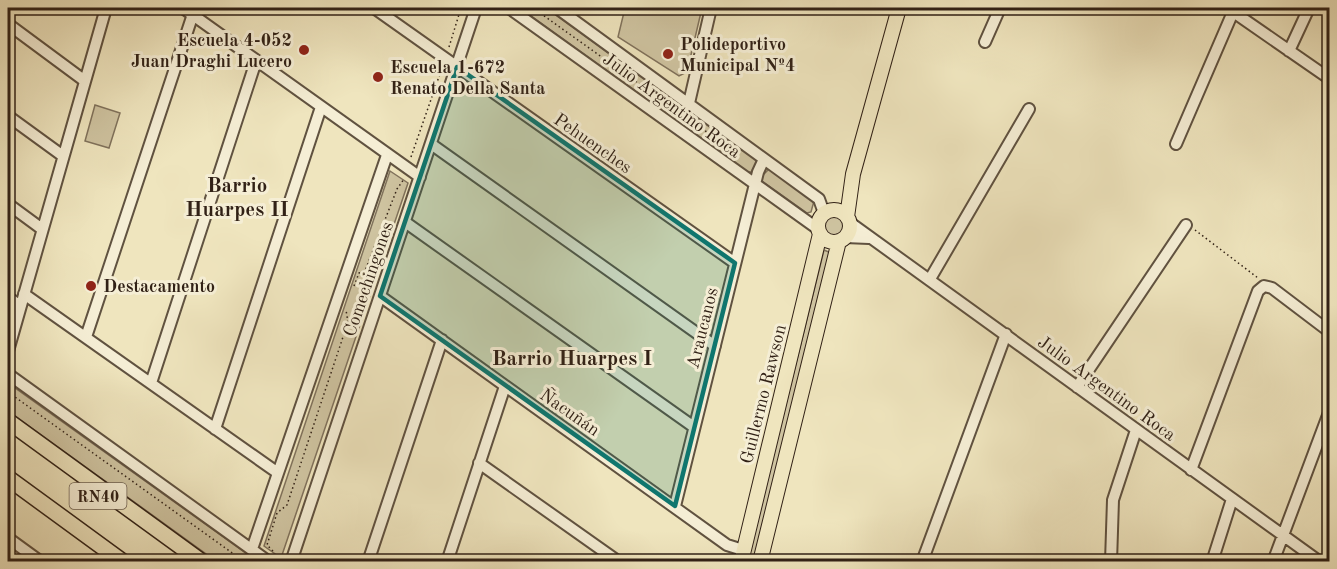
<svg xmlns="http://www.w3.org/2000/svg" width="1337" height="569" font-family="'Old Standard TT',serif">
<style>
.green{fill:#cfc4a1;stroke:#80725c;stroke-width:1.5}
.lines{fill:none;stroke-linecap:round;stroke-linejoin:round}
.minor-casing{stroke:#605240;stroke-width:14}
.major-casing{stroke:#312116;stroke-width:16}
.highway-casing{stroke:#312116;stroke-width:18}
.path{stroke:#312116;stroke-width:1.5;stroke-dasharray:1.5 3;stroke-linecap:butt}
.minor{stroke:#f5eed5;stroke-width:10}
.major{stroke:#efe5be;stroke-width:14}
.highway{stroke:#efe5be;stroke-width:15}
.marked{fill:#0f766e;fill-opacity:0.2;stroke:#0f766e;stroke-width:4.5;stroke-linejoin:round}
.poi-dot{fill:#8f2418;stroke:#f5eed5;stroke-width:2}
.labels{text-anchor:middle;stroke-width:6;stroke-linejoin:round;paint-order:stroke}
.shield{fill:#f5eed5;stroke:#6c5e4f;stroke-width:1.5}
.shield-label{font-size:16px;font-weight:bold;fill:#312116}
.poi-label{font-size:18px;font-weight:bold;fill:#312116;stroke:#f5eed5;text-anchor:start}
.street-label{font-size:18px;fill:#312116;stroke:#f5eed5}
.quarter-label{font-size:21px;font-weight:bold;fill:#312116;stroke:#f5eed5}
</style>
<rect width="100%" height="100%" fill="#efe5be"/>
<filter id="stains"><feTurbulence type="fractalNoise" baseFrequency=".00333" numOctaves="4"/><feColorMatrix values="0 0 0 0 .2 0 0 0 0 .09 0 0 0 0 .02 0 0 0 .5 -.17"/></filter>
<radialGradient id="worn" r=".72"><stop offset=".6" stop-color="#630" stop-opacity="0"/><stop offset="1" stop-color="#630" stop-opacity=".3"/></radialGradient>
<path class="green" d="M520,8H546L755,159L757,164L751,172H747Z
M625,8H702L687,72L679,76L618,37Z
M95,105L120,113L109,148L85,141Z
M769,169L814,201L811,212L807,213L762,181L761,177Z
M390,171L408,183L281,558L264,546Z
M822 226a12 12 0 1 1 24 0a12 12 0 1 1-24 0Z
M824,250L831,253L756,561L747,562Z
M8,383L257,561H216L8,411Z"/>
<g class="lines">
<defs>
<path id="minor" d="M183,8L420,177
M374,8L735,263
M509,8L818,229
M557,8L819,199L824,213
M1229,9L1330,79
M8,24L85,81
M985,42L1000,8
M1289,51L1309,8
M689,103L711,8
M8,116L63,156
M431,144L715,346
M1176,144L1233,12
M8,204L42,229
M405,222L694,427
M849,222L1320,562
M845,237L869,238
M930,279L1029,109
M24,294L278,473
M380,296L727,545L743,550
M8,297L20,306
M86,337L195,8
M8,351L106,8
M8,374L269,562
M151,383L256,61
M1077,387L1186,225
M215,429L321,107
M479,463L619,562
M1191,470L1258,291L1264,286L1272,288L1330,332
M675,506L758,172L764,159
M8,538L41,562
M252,549L387,155
M291,562L476,8
M368,562L442,340
M447,562L505,386
M922,562L1006,334
M1111,562L1113,500L1136,430
M1212,562L1232,499
M1273,562L1330,410"/>
<path id="major" d="M818 226a16 16 0 1 1 32 0a16 16 0 1 1-32 0Z
M847,217L853,174L899,8
M741,562L820,234
M760,562L839,241"/>
<path id="highway" d="M8,421L202,562
M8,478L123,562"/>
</defs>
<use href="#minor" class="minor-casing"/>
<use href="#major" class="major-casing"/>
<use href="#highway" class="highway-casing"/>
<path class="path" d="M533,8L732,150
M449,47L461,8
M411,157L442,68
M1195,230L1258,278
M354,286L359,273L365,271L397,189L404,179
M8,392L242,560
M273,551L267,545L277,513L287,505L348,322L346,310
M214,555L222,562
M214,558L218,562"/>
<use href="#minor" class="minor"/>
<use href="#major" class="major"/>
<use href="#highway" class="highway"/>
</g>
<path class="marked" d="M457,67L735,263L675,506L380,296Z"/>
<g class="poi-dot">
<circle cx="304" cy="50" r="6"/>
<circle cx="668" cy="54" r="6"/>
<circle cx="378" cy="77" r="6"/>
<circle cx="91" cy="286" r="6"/>
</g>
<g class="labels">
<rect class="shield" x="69.5" y="483" width="57" height="26" rx="4.5"/>
<g class="shield-label">
<text x="98" y="502">RN40</text>
</g>
<g class="poi-label">
<text x="292" y="46" text-anchor="end">Escuela 4-052<tspan x="292" dy="21">Juan Draghi Lucero</tspan></text>
<text x="680" y="50">Polideportivo<tspan x="680" dy="21">Municipal Nº4</tspan></text>
<text x="390" y="73">Escuela 1-672<tspan x="390" dy="21">Renato Della Santa</tspan></text>
<text x="103" y="292">Destacamento</text>
</g>
<g class="street-label">
<text transform="translate(672 105) rotate(36)" y="6">Julio Argentino Roca</text>
<text transform="translate(593 143) rotate(35)" y="6">Pehuenches</text>
<text transform="translate(368 279) rotate(-71)" y="6">Comechingones</text>
<text transform="translate(702 328) rotate(-76)" y="6">Araucanos</text>
<text transform="translate(1107 388) rotate(36)" y="6">Julio Argentino Roca</text>
<text transform="translate(763 394) rotate(-76)" y="6">Guillermo Rawson</text>
<text transform="translate(570 412) rotate(35)" y="6">Ñacuñán</text>
</g>
<g class="quarter-label">
<text x="237" y="192">Barrio<tspan x="237" dy="24">Huarpes II</tspan></text>
<text x="572" y="365">Barrio Huarpes I</text>
</g>
</g>
<rect width="1337" height="569" fill="none" stroke="#efe5be" stroke-width="30"/>
<rect x="9" y="9" width="1319" height="551" fill="none" stroke="#312116" stroke-width="3"/>
<rect x="15" y="15" width="1307" height="539" fill="none" stroke="#312116" stroke-width="1.5"/>
<rect width="100%" height="100%" filter="url(#stains)"/>
<rect width="100%" height="100%" fill="url(#worn)"/>
</svg>
